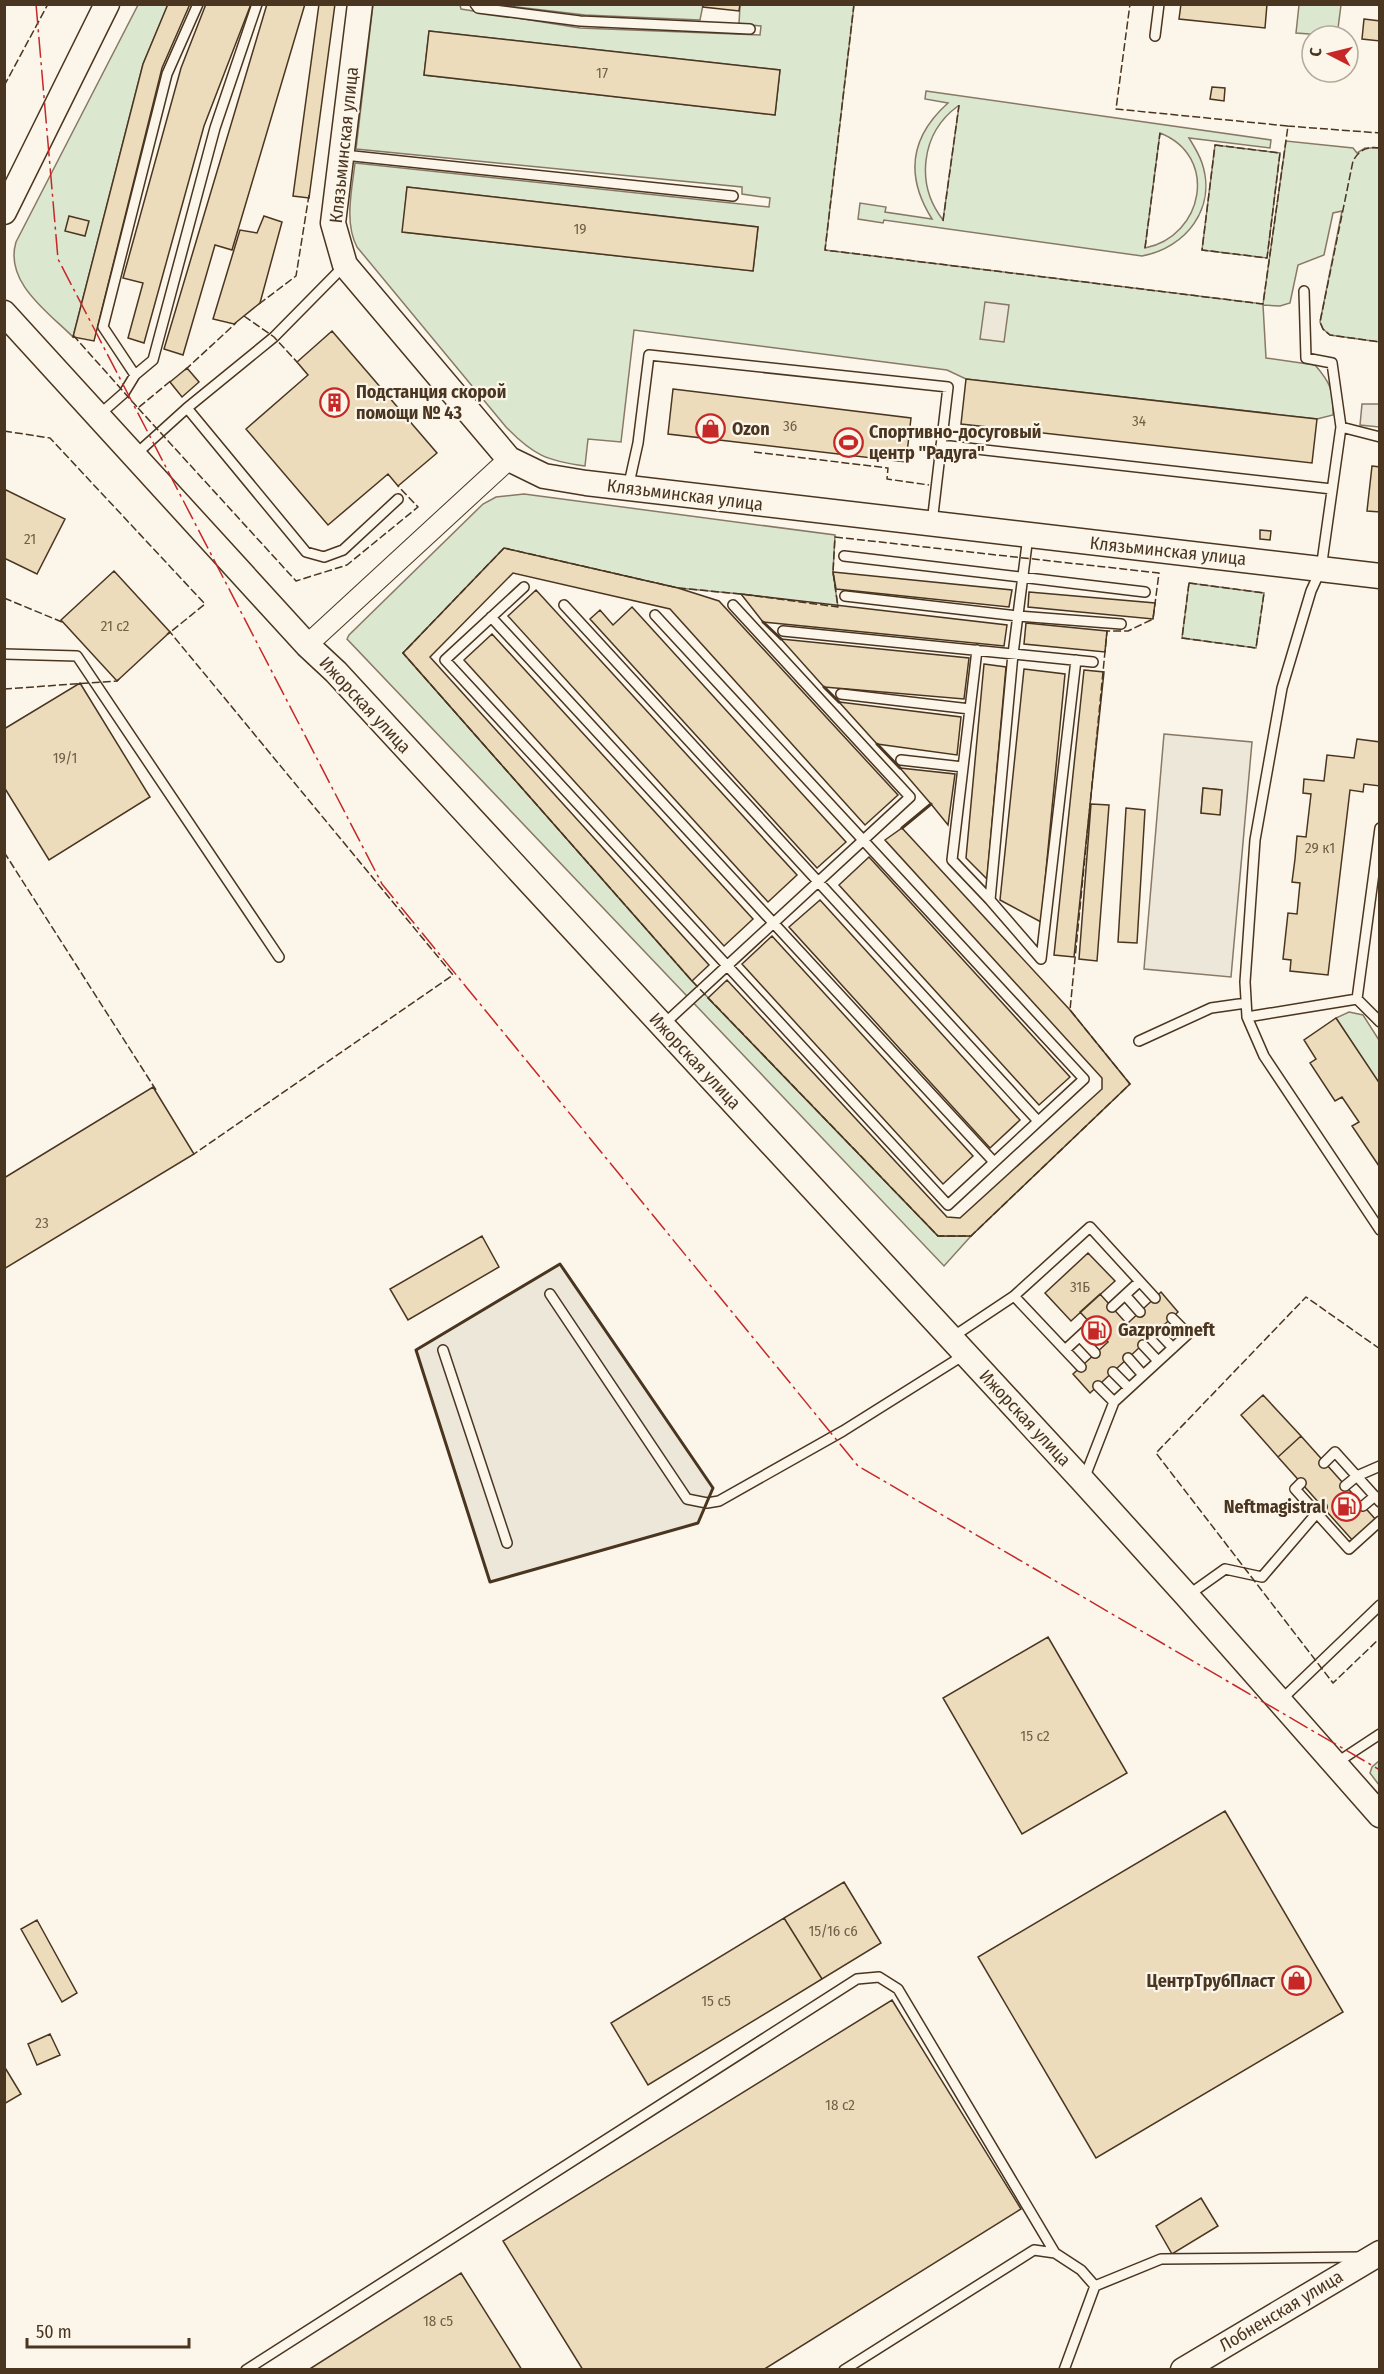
<svg xmlns="http://www.w3.org/2000/svg" width="1384" height="2374" font-family="'Fira Sans Condensed',sans-serif">
<style>
.green{fill:#dce7d0;stroke:#887966;stroke-width:1.5;fill-rule:evenodd}
.parking{fill:#ede7d9;stroke:#887966;stroke-width:1.5;fill-rule:evenodd}
.building{fill:#ecdcbc;stroke:#4a3520;stroke-width:1.5}
.lines{fill:none;stroke-linecap:round;stroke-linejoin:round}
.service-casing{stroke:#4a3520;stroke-width:12}
.minor-casing{stroke:#4a3520;stroke-width:22}
.tertiary-casing{stroke:#4a3520;stroke-width:27}
.service{stroke:#fbf6e9;stroke-width:9}
.minor{stroke:#fbf6e9;stroke-width:20}
.tertiary{stroke:#fbf6e9;stroke-width:24}
.fence{stroke:#4a3520;stroke-width:1.5;stroke-dasharray:8 3;stroke-linecap:butt}
.wall{stroke:#4a3520;stroke-width:3}
.power{stroke:#c62828;stroke-width:1.5;stroke-dasharray:21 4.5 3 4.5;stroke-linecap:butt}
.labels{text-anchor:middle;stroke-width:4.5;stroke-linejoin:round;paint-order:stroke}
.number-label{font-size:15px;fill:#725f47}
.street-label{font-size:18px;fill:#4a3520;stroke:#fbf6e9}
.poi-label{font-size:18px;font-weight:bold;fill:#4a3520;stroke:#fbf6e9;text-anchor:start}
</style>
<rect width="100%" height="100%" fill="#fbf6e9"/>
<path class="green" d="M138,5H168L143,64L73,337C48,312 4,282 16,242Z
M373,5H460L461,9L580,28L760,35L761,26L739,24L740,5H854L825,250L1263,304L1286,141L1353,148L1357,153L1365,148H1379V342L1330,335L1323,329L1320,322L1342,211L1333,213L1324,255L1298,265L1290,303L1280,306L1263,305L1266,358L1315,365C1330,382 1334,391 1333,415L1317,419L966,379L947,370L634,330L621,442L588,439L585,466C547,461 533,455 506,427L357,247C344,222 352,190 355,163L769,207L770,198L742,194V187L356,149ZM429,31L780,70L775,115L424,75ZM407,187L758,227L753,271L403,232Z
M500,5H703L700,20L585,15Z
M1299,5H1341L1337,36L1296,33Z
M926,91L1271,140L1270,148L1189,138C1194,146 1199,154 1202,163C1217,208 1186,248 1142,256L884,220L883,223L858,219L860,203L886,207L885,212L932,219C905,176 910,137 948,103L925,99ZM958,106H959L943,220C915,184 921,133 958,106ZM1160,133C1219,156 1204,236 1145,248Z
M1215,145L1280,153L1267,258L1202,250Z
M524,494L835,535L833,572L838,607L741,594L678,588L505,549L403,653L692,981L938,1236H971L944,1266L347,639L349,635L483,504L496,497Z
M1189,583L1264,593L1256,648L1182,638Z
M1349,1012L1363,1015L1379,1040V1084L1336,1018Z
M1379,1761V1785L1370,1773L1372,1767Z"/>
<path class="parking" d="M985,302L1009,305L1004,342L980,339Z
M1362,404H1379V427L1360,425Z
M1164,734L1252,742L1231,977L1144,969ZM1203,788L1222,790L1220,814L1201,813Z
M560,1264L713,1488L698,1523L490,1582L416,1350Z"/>
<path class="building" d="M168,4H190L162,68L94,341L73,337L143,64Z
M206,4H251L204,126L144,343L128,338L143,283L123,278L181,68Z
M267,4H305L232,250L215,245L183,355L164,349Z
M319,4H335L309,198L293,196Z
M703,4H740L739,11L703,7Z
M1181,4H1267L1265,28L1179,19Z
M1364,19L1380,21V41L1362,39Z
M429,31L780,70L775,115L424,75Z
M1212,87L1225,88L1224,101L1210,99Z
M407,187L758,227L753,271L402,232Z
M69,216L89,221L85,236L65,231Z
M264,216L282,222L260,303L234,324L213,319L240,230L257,233Z
M332,331L437,453L398,486L388,474L328,525L246,429L308,375L297,362Z
M187,368L199,382L182,397L170,382Z
M966,379L1317,419L1312,463L961,424Z
M673,389L911,418L906,462L668,434Z
M1372,466L1380,467V512L1367,511Z
M4,489L65,519L37,574L4,558Z
M1260,530L1271,531L1270,540L1260,539Z
M504,548L678,588L719,601L898,795L865,825L670,609L513,573L430,657L709,965L692,981L403,653Z
M114,571L170,632L117,681L61,620Z
M833,572L1012,590L1009,607L836,589Z
M536,590L797,875L768,902L508,616Z
M1029,592L1155,603L1153,619L1028,607Z
M741,594L1007,625L1004,646L763,622Z
M632,607L846,842L817,868L590,619L600,610L613,625Z
M1026,623L1107,631L1105,652L1024,644Z
M492,634L753,919L724,946L464,660Z
M781,639L969,658L964,699L824,687Z
M984,664L1006,667L987,879L966,858Z
M1024,669L1065,674L1041,922L1000,900Z
M1084,670L1104,672L1074,957L1054,955Z
M80,683L150,797L49,860L4,787V729Z
M839,702L961,717L957,755L877,744Z
M1357,739L1380,742V786L1364,784L1363,792L1350,790L1328,975L1290,971L1291,960L1283,959L1288,913L1297,914L1300,883L1292,882L1295,859L1297,836L1306,837L1311,794L1303,793L1304,779L1324,781L1327,755L1354,758Z
M900,768L955,774L948,825L931,804Z
M1203,788L1222,790L1220,815L1201,813Z
M1091,804L1109,805L1097,961L1079,959Z
M1126,808L1145,810L1137,943L1118,942Z
M902,828L1070,1010L1130,1084L971,1236H938L708,998L727,980L947,1217L960,1218L1102,1089V1078L885,840Z
M869,857L1070,1077L1039,1105L839,885Z
M820,900L1020,1120L990,1148L789,927Z
M772,936L973,1156L943,1184L742,964Z
M1336,1018L1380,1084L1379,1166L1352,1126L1359,1122L1342,1097L1335,1101L1310,1063L1316,1059L1304,1040Z
M153,1087L194,1154L4,1269V1178Z
M482,1236L499,1267L408,1320L390,1289Z
M1088,1253L1115,1281L1071,1321L1045,1293Z
M1161,1292L1178,1312L1090,1393L1073,1374L1108,1342L1080,1312L1100,1294L1127,1324Z
M1263,1395L1301,1436L1278,1457L1241,1415Z
M1301,1436L1377,1521L1354,1542L1278,1457Z
M1048,1637L1127,1773L1022,1834L943,1698Z
M1225,1811L1343,2012L1096,2158L978,1957Z
M844,1882L881,1943L822,1979L784,1918Z
M784,1918L822,1979L648,2085L611,2023Z
M37,1920L77,1993L62,2002L21,1929Z
M892,2000L1021,2209L763,2370H583L503,2241Z
M50,2034L60,2055L37,2065L28,2044Z
M4,2066L21,2094L4,2104Z
M1201,2198L1218,2226L1172,2254L1156,2226Z
M461,2273L522,2370H308Z"/>
<g class="lines">
<defs>
<path id="service" d="M198,4L167,74L103,327L135,375L153,360L215,128L257,4
M475,4L478,8L580,21L750,29
M1155,36L1159,4
M344,155L733,196
M1304,291L1306,358L1332,363L1341,427L1380,437
M187,408L306,552L324,557L343,550L398,499
M99,415L124,393L135,375
M1341,427L1321,569L1311,591L1282,688L1255,840L1245,982L1247,1017L1264,1056L1380,1230
M941,445L1332,489
M135,455L187,408L274,337L345,265
M628,488L638,443L649,355L948,387L932,523
M1028,536L1013,654L990,900L1041,959
M844,556L1145,592
M524,587L445,660L948,1205L1084,1079L655,615
M845,596L1018,616L1121,624
M564,605L1038,1121
M491,617L994,1162
M783,631L1093,662
M977,650L952,860L990,900
M4,654L77,656L279,957
M841,694L970,709
M901,760L963,767
M1380,828L1357,999L1380,1022
M1041,959L1076,660
M1247,1017L1357,999
M664,1024L910,797L733,605
M1139,1041L1211,1008L1246,1003
M550,1294L687,1499L707,1503L719,1501L843,1431L964,1355
M1125,1295L1140,1312
M1014,1296L1081,1367
M1112,1307L1139,1282
M1157,1331L1173,1348
M1080,1337L1095,1353
M951,1338L1014,1296L1090,1227L1155,1298
M1143,1345L1158,1361
M443,1350L507,1543
M1065,1350L1092,1325
M1128,1358L1143,1375
M1113,1372L1129,1388
M1098,1386L1114,1402
M1324,1463L1335,1452L1380,1502
M1084,1479L1114,1402L1188,1334L1172,1318
M1301,1483L1295,1489L1349,1549L1380,1521
M1345,1486L1357,1476L1380,1466
M1363,1506L1375,1496
M1187,1596L1225,1569L1262,1577L1322,1507
M1281,1700L1380,1605
M1336,1763L1380,1734
M246,2370L857,1979L879,1977L898,1989L1055,2253
M844,2370L1034,2250L1055,2253L1081,2270L1095,2286
M1064,2370L1095,2286L1161,2259L1361,2257"/>
<path id="minor" d="M307,645L509,459"/>
<path id="tertiary" d="M360,4L333,223L345,265L509,459L544,476L586,483L1380,576
M4,212L107,4
M4,313L307,645L336,672L1083,1481L1187,1596L1380,1815
M1183,2370L1380,2253"/>
</defs>
<use href="#service" class="service-casing"/>
<use href="#minor" class="minor-casing"/>
<use href="#tertiary" class="tertiary-casing"/>
<use href="#service" class="service"/>
<use href="#minor" class="minor"/>
<use href="#tertiary" class="tertiary"/>
<path class="fence" d="M854,4L825,250L1263,304L1288,126L1116,109L1130,4
M4,86L48,4
M1287,126L1380,133
M1215,145L1280,153L1267,258L1202,250Z
M1380,148C1367,146 1359,150 1353,161L1320,322L1323,329L1330,335L1380,342
M943,221L959,105
M1145,248L1160,133
M259,304L296,276L309,195
M244,316L274,337L297,362
M73,335L138,408L173,379
M185,370L236,323
M138,408L296,581L347,565L418,507L398,486
M4,431L50,438L205,604L168,634
M754,452L888,468L887,479L929,485
M835,537L1159,573L1153,619L1128,631H1107L1070,1010L1130,1084L971,1236H938L692,981L403,653L504,548L678,588L741,594L838,607L833,572Z
M1189,583L1264,593L1256,648L1182,638Z
M4,598L62,622
M167,634L170,632L453,975L194,1154
M4,689L117,681L119,679
M4,852L156,1090
M1380,1349L1306,1297L1156,1453L1333,1683L1380,1638"/>
<path class="wall" d="M763,622L781,639
M824,687L839,702
M877,744L900,768
M902,828L931,804
M560,1264L713,1488L698,1523L490,1582L416,1350Z"/>
<path class="power" d="M36,4L58,259L382,884L858,1466L1380,1770"/>
</g>
<defs>
<symbol id="building-ring" viewBox="-11 -11 22 22"><circle r="9.5" fill="#fbf6e9" stroke="#c62828" stroke-width="1.5"/><path d="M-4-6H4V6H1V3H-1V6H-4ZM-2.5-4.3h1.7v1.8h-1.7ZM.8-4.3h1.7v1.8H.8ZM-2.5-1h1.7V.8h-1.7ZM.8-1h1.7V.8H.8Z" fill="#c62828"/></symbol>
<symbol id="shop-ring" viewBox="-11 -11 22 22"><circle r="9.5" fill="#fbf6e9" stroke="#c62828" stroke-width="1.5"/><path d="M-5-2.5h2.3a2.7 3.5 0 0 1 5.4 0H5L5.5 6h-11ZM-1.5-2.5h3a1.5 2.3 0 0 0-3 0Z" fill="#c62828"/></symbol>
<symbol id="stadium-ring" viewBox="-11 -11 22 22"><circle r="9.5" fill="#fbf6e9" stroke="#c62828" stroke-width="1.5"/><path d="M0-5a6.5 5 0 1 0 0 10a6.5 5 0 1 0 0-10ZM-3.5-1.8h7v3.6h-7Z" fill="#c62828"/></symbol>
<symbol id="fuel-ring" viewBox="-11 -11 22 22"><circle r="9.5" fill="#fbf6e9" stroke="#c62828" stroke-width="1.5"/><path d="M-5.5-6h7V0h2V4h1.3V-2.5L3-4.5l.8-.8L6-3V5H2.5V1h-1V6h-7ZM-4.2-4.7v3.2H.2V-4.7Z" fill="#c62828"/></symbol>
</defs>
<g fill-rule="evenodd">
<use href="#building-ring" x="318" y="386" width="33" height="33"/>
<use href="#shop-ring" x="694" y="412" width="33" height="33"/>
<use href="#stadium-ring" x="832" y="426" width="33" height="33"/>
<use href="#fuel-ring" x="1080" y="1314" width="33" height="33"/>
<use href="#fuel-ring" x="1330" y="1490" width="33" height="33"/>
<use href="#shop-ring" x="1280" y="1964" width="33" height="33"/>
</g>
<g class="labels">
<g class="number-label">
<text x="602" y="78">17</text>
<text x="580" y="234">19</text>
<text x="1139" y="426">34</text>
<text x="790" y="431">36</text>
<text x="30" y="544">21</text>
<text x="115" y="631">21 с2</text>
<text x="65" y="763">19/1</text>
<text x="1320" y="853">29 к1</text>
<text x="42" y="1228">23</text>
<text x="1080" y="1292">31Б</text>
<text x="1035" y="1741">15 с2</text>
<text x="833" y="1936">15/16 с6</text>
<text x="716" y="2006">15 с5</text>
<text x="840" y="2110">18 с2</text>
<text x="438" y="2326">18 с5</text>
</g>
<g class="street-label">
<text transform="translate(344 145) rotate(-84)" y="6">Клязьминская улица</text>
<text transform="translate(685 495) rotate(7)" y="6">Клязьминская улица</text>
<text transform="translate(1168 551) rotate(6)" y="6">Клязьминская улица</text>
<text transform="translate(365 705) rotate(47)" y="6">Ижорская улица</text>
<text transform="translate(695 1061) rotate(47)" y="6">Ижорская улица</text>
<text transform="translate(1025 1418) rotate(47)" y="6">Ижорская улица</text>
<text transform="translate(1281 2311) rotate(-31)" y="6">Лобненская улица</text>
</g>
<g class="poi-label">
<text x="356" y="398">Подстанция скорой<tspan x="356" dy="21">помощи № 43</tspan></text>
<text x="732" y="435">Ozon</text>
<text x="869" y="438">Спортивно-досуговый<tspan x="869" dy="21">центр "Радуга"</tspan></text>
<text x="1118" y="1336">Gazpromneft</text>
<text x="1326" y="1513" text-anchor="end">Neftmagistral</text>
<text x="1275" y="1987" text-anchor="end">ЦентрТрубПласт</text>
</g>
</g>
<rect width="1384" height="2374" fill="none" stroke="#4a3520" stroke-width="12"/>
<g transform="translate(1330 54) rotate(277)"><circle r="28" fill="#fbf6e9" stroke="#b4a999" stroke-width="1.5"/>
<path d="M0-4.5L10 22L0 15L-10 22Z" fill="#c62828"/>
<text y="-9" font-size="16" font-weight="bold" text-anchor="middle" fill="#4a3520">С</text>
</g>
<path d="M27 2338v9h162v-9" fill="none" stroke="#4a3520" stroke-width="3"/>
<text x="36" y="2338" font-size="18" fill="#4a3520" stroke="#fbf6e9" stroke-width="4.5" paint-order="stroke">50 m</text>
</svg>
